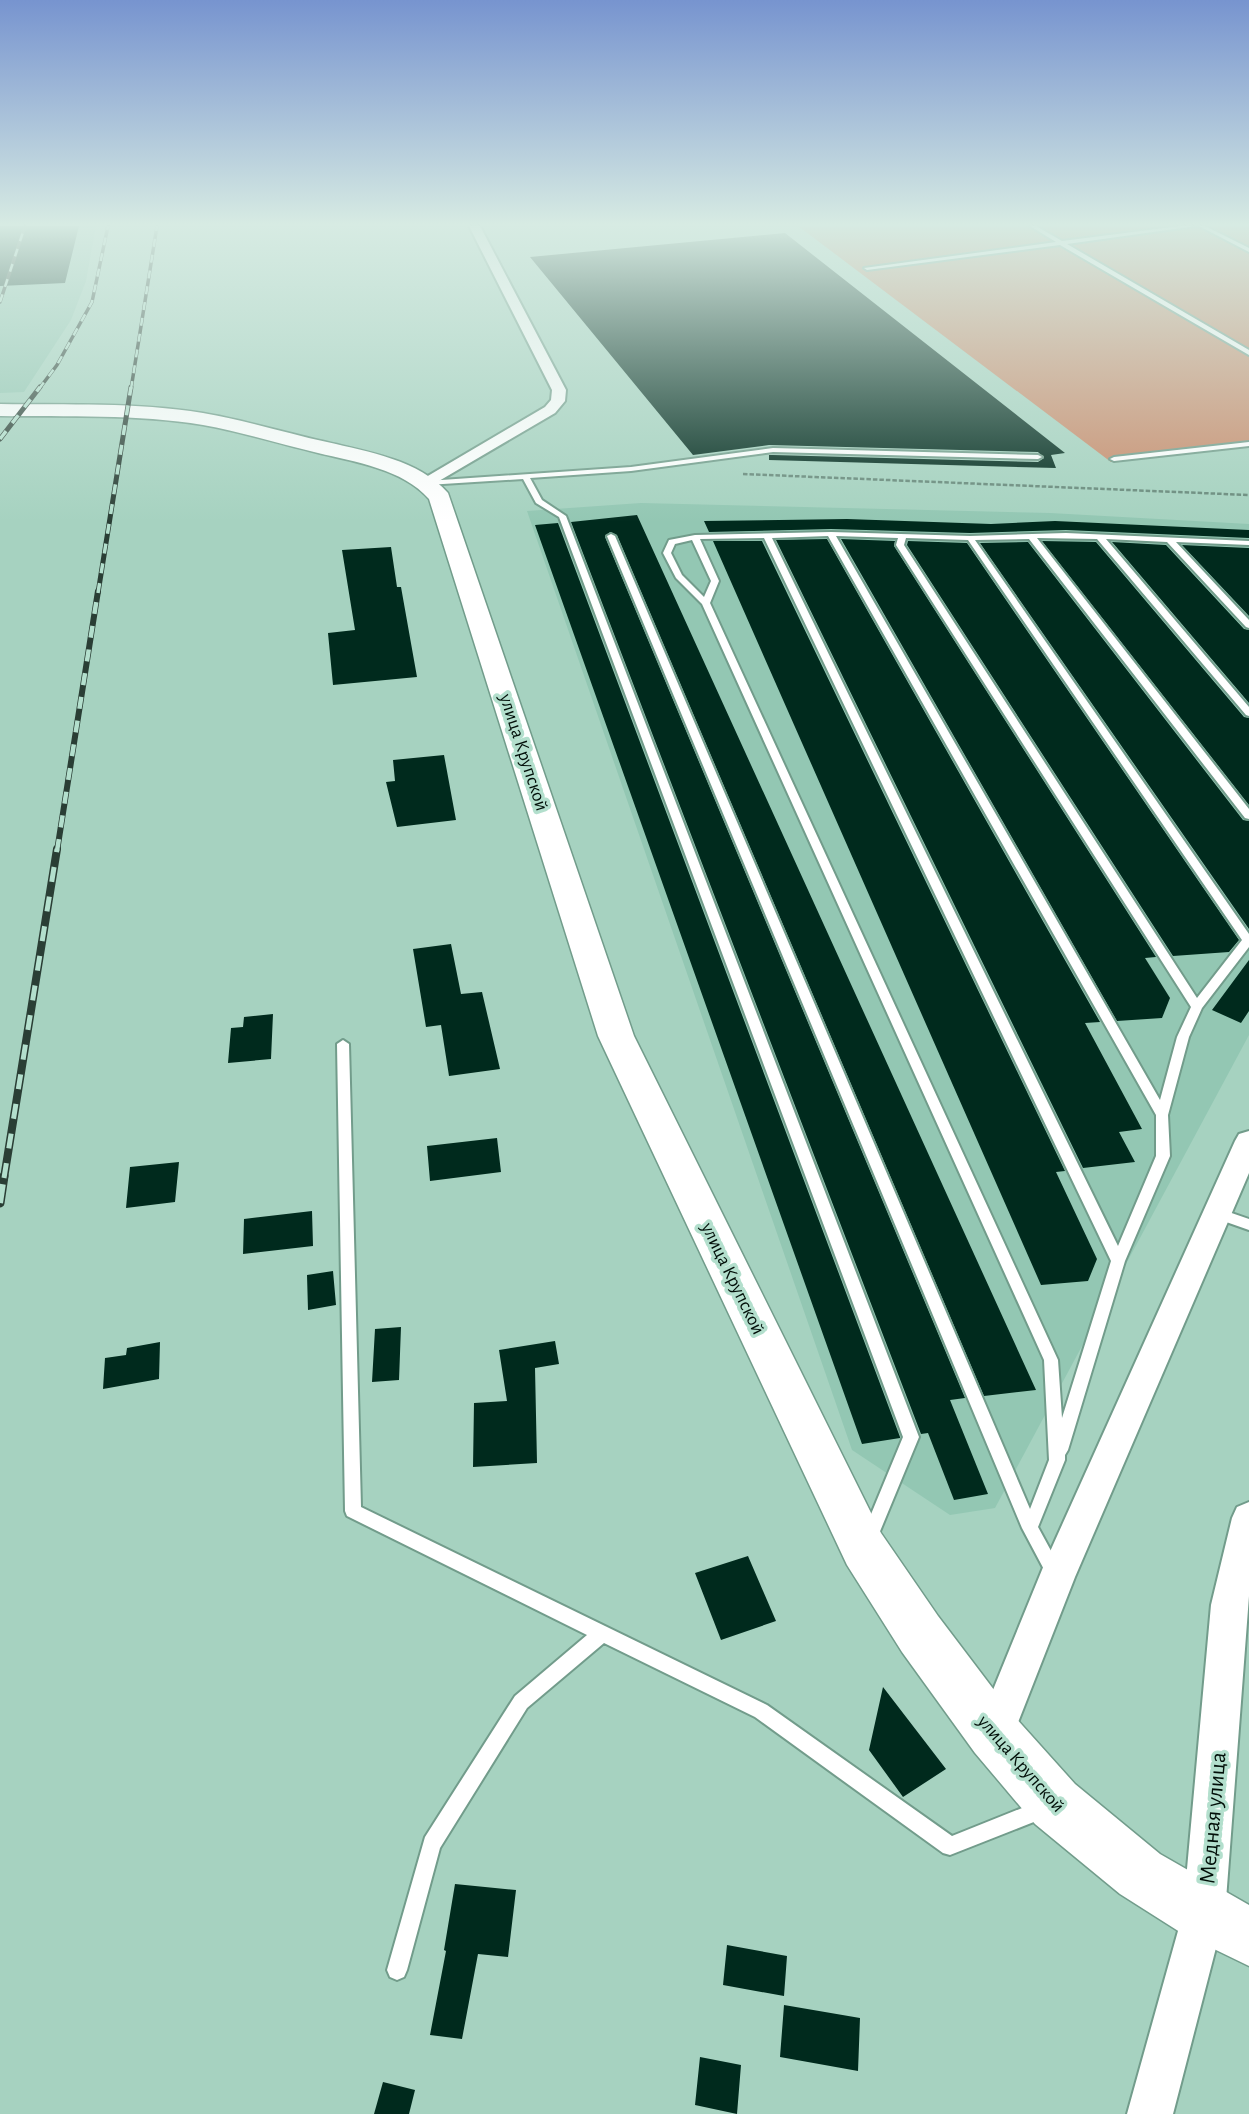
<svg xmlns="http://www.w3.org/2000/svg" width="1249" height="2114" font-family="'Alegreya Sans',sans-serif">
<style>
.built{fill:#93c7b3}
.green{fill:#c98c6c}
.building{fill:#002a1d}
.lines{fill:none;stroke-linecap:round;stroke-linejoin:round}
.service-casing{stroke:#729c8b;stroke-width:4}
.minor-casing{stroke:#729c8b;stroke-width:4}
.secondary-casing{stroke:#729c8b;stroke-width:3}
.path{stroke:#68897b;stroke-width:2.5;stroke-dasharray:4.5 2;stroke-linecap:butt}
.service{fill:#fff;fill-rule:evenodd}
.minor{fill:#fff;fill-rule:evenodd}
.secondary{fill:#fff;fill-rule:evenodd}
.rail-far4-casing{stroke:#2a3e35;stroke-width:3.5}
.rail-far3-casing{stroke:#2a3e35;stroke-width:5}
.rail-far2-casing{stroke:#2a3e35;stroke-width:6}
.rail-far1-casing{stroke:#2a3e35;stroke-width:8}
.rail-casing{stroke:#2a3e35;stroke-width:9}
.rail-far4{stroke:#b3dfcd;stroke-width:2.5;stroke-dasharray:8;stroke-linecap:butt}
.rail-far3{stroke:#b3dfcd;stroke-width:3.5;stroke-dasharray:10;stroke-linecap:butt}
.rail-far2{stroke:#b3dfcd;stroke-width:4.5;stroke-dasharray:12;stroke-linecap:butt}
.rail-far1{stroke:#b3dfcd;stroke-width:5;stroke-dasharray:15;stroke-linecap:butt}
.rail{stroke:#b3dfcd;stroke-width:6;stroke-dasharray:19;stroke-linecap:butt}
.labels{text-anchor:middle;stroke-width:7;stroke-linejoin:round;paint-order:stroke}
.street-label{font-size:19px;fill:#020f09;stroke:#b3dfcd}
.near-street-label{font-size:23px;fill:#020f09;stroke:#b3dfcd}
</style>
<rect width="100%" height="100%" fill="#a6d2c0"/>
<path class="built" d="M0,226H96L86,281L71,320L24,392L0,393Z
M641,503L1050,513L1249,524V1035L995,1508L950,1515L852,1450L527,511Z"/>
<path class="green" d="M798,226H1249V447L1111,462Z"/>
<path class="building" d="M0,226H79L65,283L0,286Z
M785,233L1065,453L1051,455L1056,468L769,460V455H773L1038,462L1044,458L1038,452L769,445L693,455L530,257Z
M637,515L1036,1390L984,1396L617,535L610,532L605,537L965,1398L950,1400L988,1494L954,1500L928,1433L921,1434L571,522Z
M847,519L991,524L1055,521L1249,530V538L1066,530L970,533L831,529L709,532L704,521Z
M558,523L900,1437V1438L862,1444L535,525Z
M827,539L1100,1022L1085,1023L1142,1129L1119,1132L1135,1162L1083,1168L776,540Z
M841,539L895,541L894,546L1156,957L1145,958L1170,998L1162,1018L1117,1021Z
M713,541H762L1065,1171L1056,1172L1097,1259L1088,1281L1041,1285Z
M908,541L967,543L1239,940L1229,952L1173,956L907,545Z
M1042,541L1096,542L1244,717L1249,718V805Z
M1028,542L1243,820L1249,821V929L980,543Z
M1112,542L1166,545L1244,629L1249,630V703Z
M1182,545L1249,548V616Z
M391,547L397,587H401L417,677L333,685L328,633L355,630L342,550Z
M444,755L456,820L397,827L386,782L395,781L393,760Z
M451,944L461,994L482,992L500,1069L449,1076L441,1025L426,1027L413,949Z
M1249,960V1011L1241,1023L1212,1010Z
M273,1014L271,1059L228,1063L231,1028L243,1027L244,1017Z
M497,1138L501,1172L430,1181L427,1146Z
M179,1162L175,1202L126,1208L130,1167Z
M312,1211L313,1246L243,1254L244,1219Z
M333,1271L336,1305L308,1310L307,1275Z
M401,1327L399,1380L372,1382L375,1329Z
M555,1341L559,1364L535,1368L537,1463L473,1467L474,1403L507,1401L499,1350Z
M160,1342L159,1379L103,1389L105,1358L126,1355L127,1348Z
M748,1556L776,1621L721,1640L695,1573Z
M883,1687L946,1769L903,1797L869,1750Z
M455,1884L516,1890L508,1957L478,1954L462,2039L430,2035L446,1951L444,1950Z
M727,1945L787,1956L784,1996L723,1985Z
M784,2005L860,2018L858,2071L780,2057Z
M700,2057L741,2065L737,2114L695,2105Z
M383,2082L415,2090L409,2114H374Z"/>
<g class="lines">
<defs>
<path id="service" d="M1030,226H1036L1062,241L1180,226H1196L1067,244L1249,350V355L1060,245L867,270L864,268L1056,242Z
M1199,226H1205L1249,248V252Z
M1249,442V446L1114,461L1110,459L1114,457Z
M773,448L1038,455L1042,457L1038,459L773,452L631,471L530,478L542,500L566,516L919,1437L876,1541L870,1544L864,1541L862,1536L903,1437L559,517L536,503L523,479L427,485L423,483L427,481L631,467Z
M831,532L970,536L1066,533L1249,541V545L1176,542L1249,620V628L1246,627L1167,542L1106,539L1249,707V716L1246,715L1097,539L1037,538L1249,809V819L1245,818L1029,539L975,540L1249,934V947L1202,1008L1189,1037L1168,1115L1170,1156L1125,1261L1068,1450L1065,1455V1460L1038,1527L1062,1571L1060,1577L1054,1579L1048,1577L1022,1528L607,536L611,534L615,536L1030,1509L1049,1460L1044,1360L702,604L676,578L663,553L669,540L695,535ZM828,536L1156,1115V1156L1118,1246L772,538ZM836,536L898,538L896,545L1191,1007L1177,1037L1160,1100ZM764,538L1111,1261L1062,1418L1058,1360L710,603L719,581L700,539ZM906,538L968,540L1242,940L1197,998L904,545ZM692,540L711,581L704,597L682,575L671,553L675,544Z
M343,1040L349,1044L361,1507L767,1705L952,1836L1042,1800L1049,1802L1051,1809L1049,1816L950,1855L943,1853L755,1717L604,1643L527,1708L440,1848L407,1970L404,1977L397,1980L390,1977L387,1970L425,1837L515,1696L587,1635L347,1516L345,1511L337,1044Z
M1217,1208L1249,1219V1230L1212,1217L1210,1213L1212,1209Z"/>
<path id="minor" d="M469,226H480L566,390L565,401L555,413L427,488L421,486L419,483L421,480L545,407L551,400L552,390Z
M1249,1131V1173L1075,1577L1008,1748L994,1753L980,1748L975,1734L1044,1565L1235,1141L1239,1134Z
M1249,1502V1596L1225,1913L1173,2114H1127L1183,1913L1211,1605L1232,1518L1237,1507Z"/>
<path id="secondary" d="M0,404C67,405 136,402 203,413C245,420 286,433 327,442C369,452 419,460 448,493L634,1036L881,1533L938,1616L1013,1715L1075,1784L1160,1854L1249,1905V1966L1183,1934L1120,1894L1035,1824L975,1753L902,1652L847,1565L598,1036L429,499C403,469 355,462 318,453C280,444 242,432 203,425C137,414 67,417 0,416Z"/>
</defs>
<use href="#service" class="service-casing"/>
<use href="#minor" class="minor-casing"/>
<use href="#secondary" class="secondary-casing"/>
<path class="path" d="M743,474L1249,495"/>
<use href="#service" class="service"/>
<use href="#minor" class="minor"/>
<use href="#secondary" class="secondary"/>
<defs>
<path id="rail-far4" d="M0,302L25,226
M39,389L57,365L92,302L108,226
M131,389L157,226"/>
<path id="rail-far3" d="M0,439L40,387
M98,593L131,387"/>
<path id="rail-far2" d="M57,851L98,591"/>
<path id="rail-far1" d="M4,1178L57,849"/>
<path id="rail" d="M0,1203L4,1176"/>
</defs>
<use href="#rail-far4" class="rail-far4-casing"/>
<use href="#rail-far3" class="rail-far3-casing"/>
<use href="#rail-far2" class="rail-far2-casing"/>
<use href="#rail-far1" class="rail-far1-casing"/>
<use href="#rail" class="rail-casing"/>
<use href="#rail-far4" class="rail-far4"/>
<use href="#rail-far3" class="rail-far3"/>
<use href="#rail-far2" class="rail-far2"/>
<use href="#rail-far1" class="rail-far1"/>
<use href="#rail" class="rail"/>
</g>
<linearGradient id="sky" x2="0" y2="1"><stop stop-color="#7794cf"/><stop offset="0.43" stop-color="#d7ebe3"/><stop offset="1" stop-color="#d7ebe3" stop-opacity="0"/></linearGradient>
<rect width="1249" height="522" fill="url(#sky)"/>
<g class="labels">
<g class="street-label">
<text transform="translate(525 752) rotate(72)" y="7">улица Крупской</text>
<text transform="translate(734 1278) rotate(64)" y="7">улица Крупской</text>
<text transform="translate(1022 1763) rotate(49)" y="7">улица Крупской</text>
</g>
<g class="near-street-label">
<text transform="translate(1212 1818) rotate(-85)" y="8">Медная улица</text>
</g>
</g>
</svg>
